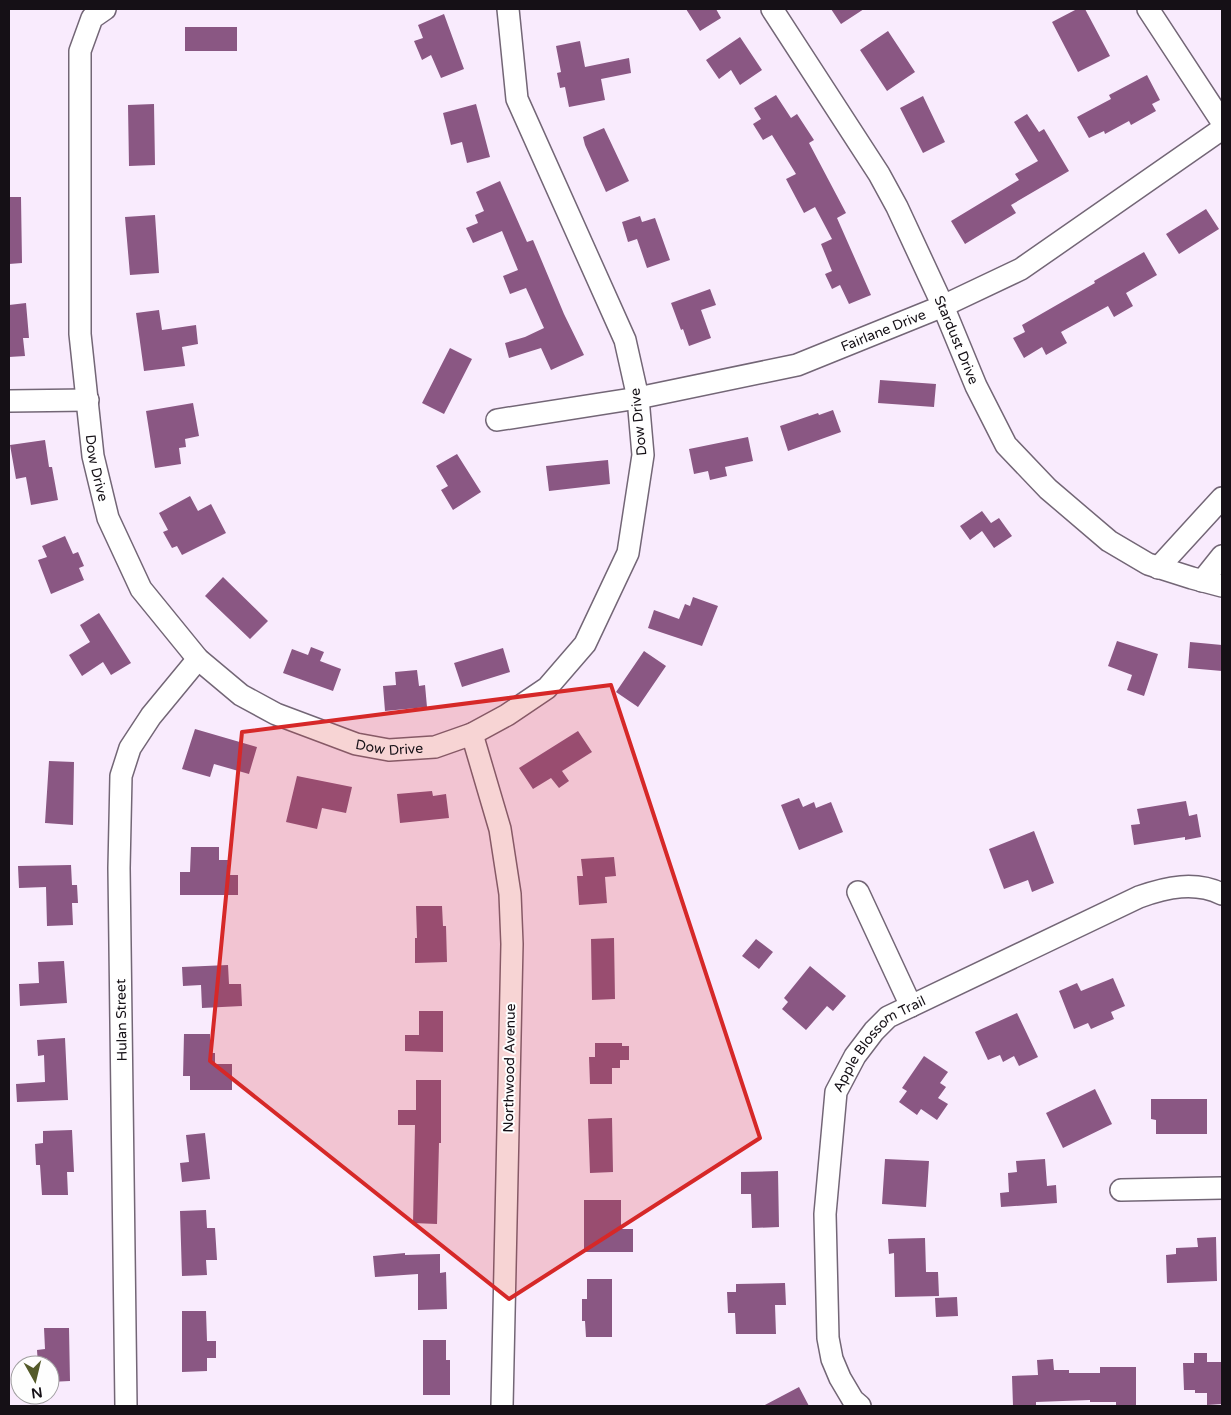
<svg xmlns="http://www.w3.org/2000/svg" width="1231" height="1415" font-family="'Varela Round',sans-serif">
<style>
.building{fill:#8a5783}
.lines{fill:none;stroke-linecap:round;stroke-linejoin:round}
.minor-casing{stroke:#736676;stroke-width:24}
.minor{stroke:#fff;stroke-width:21}
.marked{fill:#d62828;fill-opacity:0.2;stroke:#d62828;stroke-width:4;stroke-linejoin:round}
.labels{text-anchor:middle;stroke-width:4;stroke-linejoin:round;paint-order:stroke}
.street-label{font-size:14px;fill:#151016;stroke:#fefefe}
</style>
<rect width="100%" height="100%" fill="#f9ebfd"/>
<path class="building" d="M686,9H716L721,18L700,31Z
M831,9H864L841,24Z
M1077,9H1085L1110,56L1078,72L1052,22Z
M444,14L464,69L441,78L431,55L422,60L414,41L423,38L418,25Z
M185,27H237V51H185Z
M888,31L915,72L887,91L860,50Z
M740,37L762,70L740,85L731,70L719,79L706,60Z
M580,41L585,67L629,58L631,73L601,79L605,100L569,107L565,87L560,88L557,73L561,72L556,46Z
M1147,75L1160,100L1152,104L1156,111L1131,125L1129,121L1105,134L1104,131L1089,138L1077,117L1111,99L1109,95Z
M776,95L791,118L797,114L814,140L809,143L846,213L837,218L871,295L849,304L840,285L832,289L825,274L832,271L821,244L832,239L815,207L804,213L786,179L796,174L772,135L763,140L753,124L761,119L754,108Z
M923,96L945,142L923,153L900,108Z
M154,104L155,165L129,166L128,105Z
M476,104L490,157L467,163L462,142L451,145L443,113Z
M1027,114L1039,132L1044,129L1069,171L1011,205L1016,213L965,244L951,221L1019,180L1015,174L1038,161L1014,122Z
M604,128L629,181L606,192L585,145L583,137Z
M500,181L527,242L533,240L564,314L584,355L551,370L541,348L509,358L505,343L525,337L544,328L526,288L510,294L503,276L518,270L502,231L473,243L466,228L478,223L475,215L484,211L476,192Z
M9,197H21L22,263L9,264Z
M1206,209L1219,229L1179,254L1166,234Z
M155,215L159,273L130,275L125,217Z
M640,216L642,222L655,218L670,260L647,268L637,239L628,242L622,222Z
M1144,252L1157,275L1126,293L1133,306L1114,317L1108,306L1061,332L1067,343L1046,355L1042,347L1024,358L1013,338L1025,332L1022,325L1095,283L1094,281Z
M710,289L716,305L701,310L711,338L689,346L683,329L681,330L671,303Z
M26,303L29,338H23L25,356L9,357V305Z
M159,310L162,330L196,325L198,344L182,347L185,366L144,371L136,313Z
M450,348L472,359L444,414L422,403Z
M880,380L936,384L934,407L878,403Z
M193,403L199,436L185,439L186,447L179,448L181,464L155,468L146,411Z
M833,410L841,432L788,451L780,426L818,413L819,415Z
M748,437L753,461L725,467L727,476L710,480L708,471L694,474L689,449Z
M45,440L49,467H52L58,500L31,505L26,477L16,479L10,445Z
M457,454L481,492L453,510L441,490L448,486L436,466Z
M608,460L610,484L549,491L546,466Z
M190,496L198,511L211,504L226,533L182,555L177,546L172,548L163,532L168,530L159,513Z
M982,511L991,523L999,518L1012,536L994,548L982,531L970,540L960,526Z
M65,536L73,554L78,552L84,566L79,568L84,580L51,594L38,560L47,557L42,546Z
M223,577L268,621L250,639L205,596Z
M693,597L718,606L702,646L648,628L654,610L679,619L685,604L690,606Z
M99,613L131,663L111,675L103,662L82,676L69,655L90,642L80,625Z
M1117,641L1158,654L1144,696L1127,690L1132,675L1108,666Z
M1190,642L1222,645V671L1188,668Z
M311,647L324,652L320,661L341,669L333,691L283,673L292,649L308,655Z
M503,648L510,672L462,687L454,663Z
M644,651L666,666L638,707L616,692Z
M417,670L419,686L425,685L427,707L385,711L383,686L396,685L395,672Z
M195,729L257,747L249,774L214,764L210,777L182,769Z
M578,731L592,752L562,771L569,781L559,788L551,778L533,789L519,768Z
M49,761L74,762L73,825L45,823Z
M297,776L352,787L346,813L322,808L317,829L286,822Z
M432,791L433,796L446,794L449,818L400,823L397,794Z
M799,798L803,807L814,802L816,808L831,802L843,832L799,850L781,805Z
M1186,801L1189,816L1197,814L1201,837L1185,840V837L1134,845L1131,825L1140,824L1137,809Z
M1034,831L1054,883L1032,892L1028,880L1004,889L989,849Z
M191,847H219V860H228L227,875H238V895H180V872H190Z
M614,857L616,876L605,877L607,903L579,905L577,876H583L581,859Z
M71,865L72,885H77L78,903H72L73,925L47,926L46,887L19,888L18,866Z
M416,906H442L443,926H446L447,962L415,963V938H417Z
M614,938L615,999L592,1000L591,939Z
M756,939L773,952L759,969L742,956Z
M64,961L67,1003L20,1006L19,984L39,983L38,962Z
M228,965L229,984H241L242,1006L202,1008L201,985L183,986L182,967Z
M810,966L846,996L833,1011L827,1006L806,1030L782,1009L788,1002L784,998Z
M1113,978L1125,1006L1111,1012L1114,1019L1091,1029L1088,1023L1074,1029L1059,991L1077,983L1081,991Z
M419,1011H443V1052L405,1051V1035H419Z
M1017,1013L1038,1057L1019,1066L1014,1056L1003,1062L1000,1055L988,1060L975,1032Z
M184,1034H210V1053H215V1064H232V1090H190V1076H183Z
M65,1038L68,1100L17,1102L16,1084L45,1082L44,1055L38,1056L37,1040Z
M595,1043H622V1046H629V1060H620V1068H612V1084H590L589,1057H595Z
M924,1056L948,1072L940,1083L946,1087L938,1098L948,1104L937,1120L921,1109L917,1115L899,1102L907,1091L902,1088Z
M416,1080H441V1143H439L437,1224L413,1223L415,1125H398V1110H416Z
M1095,1089L1112,1124L1063,1148L1046,1113Z
M1151,1099H1207V1134H1156V1120L1151,1119Z
M612,1118L613,1172L590,1173L588,1119Z
M72,1130L74,1172H67L68,1195H42L40,1165H36L35,1144L43,1143V1131Z
M205,1133L210,1179L182,1182L180,1163L189,1162L186,1135Z
M885,1159L929,1161L926,1207L882,1204Z
M1045,1159L1047,1186L1056,1185L1057,1203L1001,1207L1000,1193L1009,1192L1008,1173L1017,1172L1016,1161Z
M778,1171L779,1227L752,1228L751,1194H741V1172Z
M584,1200H621V1229H633V1252H584Z
M206,1210L207,1228H215L217,1260H206L207,1275L182,1276L180,1211Z
M1216,1237L1217,1281L1167,1283L1166,1255L1176,1254V1248L1198,1247L1197,1238Z
M925,1238L926,1272H938L939,1296L895,1297L894,1253L889,1254L888,1239Z
M405,1253V1255L440,1254V1273L446,1272L447,1309L418,1310V1274L375,1277L373,1256Z
M587,1279H612V1337H586L585,1321H582V1299H587Z
M785,1283L786,1305H775L776,1334H736L735,1313H728L727,1292H736V1284Z
M957,1297L958,1316L936,1317L935,1298Z
M182,1311H206L207,1341H216V1358H207V1371L182,1372Z
M44,1328H69L70,1381L50,1382V1365H38L37,1350L45,1349Z
M423,1340H446V1360H450V1395H423Z
M1194,1353H1207V1362H1222V1404L1207,1405V1393H1195V1390H1184L1183,1363H1194Z
M1053,1359L1054,1370H1069V1373H1100V1367H1136V1406H1116V1402H1090V1400L1036,1402V1406H1013L1012,1376L1038,1375L1037,1360Z
M799,1387L809,1406H763Z"/>
<g class="lines">
<defs>
<g id="minor">
<path id="s1" d="M105,9L92,18L80,51V334L93,456L108,518L141,589L198,659L241,695L276,714L356,744L389,750L435,747L472,734L507,715L547,688L585,644L628,553L643,455L638,398L625,340L517,99L508,9"/>
<path id="s2" d="M772,9L879,174L897,207L943,306L976,386L1006,445L1048,489L1109,541L1148,564L1192,578L1222,586"/>
<path d="M1148,9L1222,122"/>
<path d="M9,401L88,400"/>
<path id="s3" d="M497,420L638,398L797,365L943,306L1021,269L1222,129"/>
<path d="M1158,568L1222,498"/>
<path d="M1202,581L1222,556"/>
<path d="M472,734L500,829L510,894L512,944L502,1406"/>
<path d="M858,892L911,1006"/>
<path d="M1121,1190L1222,1188"/>
<path d="M126,1406L119,868L121,776L130,748L151,716L198,659"/>
<path id="s4" d="M860,1406L853,1400L840,1378L832,1359L828,1338L825,1214L836,1092L855,1056L874,1031L888,1017L1139,897C1167,887 1195,881 1222,894"/>
</g>
</defs>
<use href="#minor" class="minor-casing"/>
<use href="#minor" class="minor"/>
</g>
<path class="marked" d="M611,685L760,1138L509,1299L210,1061L242,732Z"/>
<g class="labels">
<g class="street-label">
<text dy="5" stroke="none"><textPath href="#s3" startOffset="398">Fairlane Drive</textPath></text>
<text dy="5" stroke="none"><textPath href="#s2" startOffset="380">Stardust Drive</textPath></text>
<text transform="translate(638 422) rotate(-96)" y="5">Dow Drive</text>
<text dy="5" stroke="none"><textPath href="#s1" startOffset="469">Dow Drive</textPath></text>
<text dy="5" stroke="none"><textPath href="#s1" startOffset="904">Dow Drive</textPath></text>
<text transform="translate(121 1020) rotate(-91)" y="5">Hulan Street</text>
<text dy="5" stroke="none"><textPath href="#s4" startOffset="390">Apple Blossom Trail</textPath></text>
<text transform="translate(509 1068) rotate(-89)" y="5">Northwood Avenue</text>
</g>
</g>
<rect width="1231" height="1415" fill="none" stroke="#151016" stroke-width="20"/>
<g transform="translate(35 1380) rotate(172)"><circle r="24" fill="#fefefe" stroke="#a19fa1"/>
<path d="M0-4L9 19L0 12L-9 19Z" fill="#545a29"/>
<text y="-8" font-size="14" font-weight="bold" text-anchor="middle" fill="#151016">N</text>
</g>
</svg>
